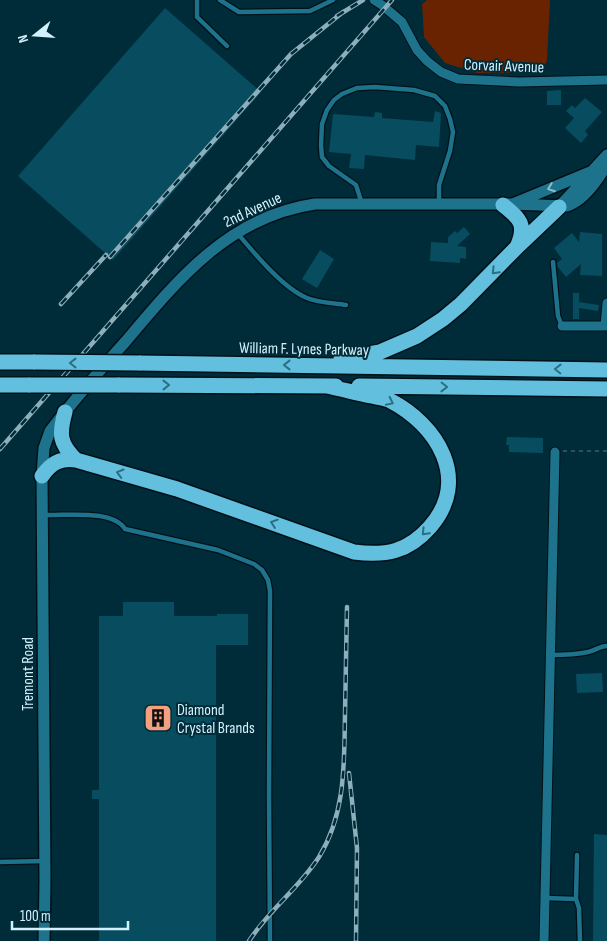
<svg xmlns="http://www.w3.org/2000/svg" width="607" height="941" font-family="'Sofia Sans Condensed',sans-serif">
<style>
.green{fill:#692301}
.building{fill:#084d5f}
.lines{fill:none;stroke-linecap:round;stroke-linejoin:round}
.service-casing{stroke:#001219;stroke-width:7}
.minor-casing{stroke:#001219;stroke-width:11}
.tertiary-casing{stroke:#001219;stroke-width:14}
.motorway-casing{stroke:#001219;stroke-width:18}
.path{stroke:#547a86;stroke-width:1;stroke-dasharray:4 4;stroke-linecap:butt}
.service{stroke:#1e738c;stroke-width:4.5}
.minor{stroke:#1e738c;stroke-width:9}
.tertiary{stroke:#1e738c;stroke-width:11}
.motorway{stroke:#62bfdd;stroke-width:15}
.rail-casing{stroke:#8dafbb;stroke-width:4.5}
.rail{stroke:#002b38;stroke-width:2.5;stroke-dasharray:8;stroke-linecap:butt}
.motorway-bridge-casing{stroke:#001219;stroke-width:18;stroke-linecap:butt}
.motorway-bridge{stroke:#62bfdd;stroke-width:15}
.oneway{stroke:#8bbfcf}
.oneway2{stroke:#2c6e82}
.labels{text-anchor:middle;stroke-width:4;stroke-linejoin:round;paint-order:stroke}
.street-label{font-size:16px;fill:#d3f1fc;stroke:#002b38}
.poi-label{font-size:16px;fill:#d3f1fc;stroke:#002b38;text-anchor:start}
</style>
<rect width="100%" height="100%" fill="#002b38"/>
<path class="green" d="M427,0H550L547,61L540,73H477L445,63L424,37L422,4Z"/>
<path class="building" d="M165,8L261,92L113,260L18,176Z
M561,90V105H547V91Z
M585,98L602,112L585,131L588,135L581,143L565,128L574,118L566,111L572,105L575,108Z
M435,111L441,113L439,147L416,145L415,160L365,155L364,169L349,168L351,154L329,152L333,114L374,117L375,112L382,113V118L433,122Z
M464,227L470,234L457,246L466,247V259L460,258V263L430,261L431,242L448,243V237L455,231L457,233Z
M580,232L602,234V276L580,275L581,264L566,277L558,267L557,263L562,259L554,248L572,233L579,242Z
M320,250L334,259L317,288L302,279Z
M573,293H579V302L599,305L598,311L579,308V319H573Z
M507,437L543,438V453L509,452V445H506Z
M123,602H174V616H217V614H248V645H216V941H99V799H92V790H99V616H123Z
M602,673L603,692L577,693L576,674Z
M594,834L607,835V941H593Z"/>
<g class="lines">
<defs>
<path id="service" d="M197,0V17L227,46
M220,0L239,12L310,11L333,0
M362,204L356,185L329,166L322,157L321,145L322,124L327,110L334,100L342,94L357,88L375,87L414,90L435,96L445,106L450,119L453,132L450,151L439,185V204
M238,234C255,254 283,288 307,298C319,303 334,303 346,305
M553,262L558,316L562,326
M44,515C66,516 112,509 125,529L218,550L254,564L262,570L268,580L270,591L269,794L270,941
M551,655C563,655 575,655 588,652C595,651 599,646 607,646
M0,862L44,861
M545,898L576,899L579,908L580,941
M576,899L577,855"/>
<path id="minor" d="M374,0L382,5L402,22L417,50L427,61L441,72L458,79L519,82L607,80
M562,326H607
M605,326L607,303
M544,941L555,452"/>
<path id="tertiary" d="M515,203L590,172
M559,207L607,155
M44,941L45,881L42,476L44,448L50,431C74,400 100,370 126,341C178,279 230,216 315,204H511L567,206C585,200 598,180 607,164"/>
<path id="motorway" d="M518,246L559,207
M341,359L380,352L417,336L443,319L461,304L517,247C527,225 520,218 503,205
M0,362H35
M139,363L607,370
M0,385H30
M118,385L336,386
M359,386L607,389
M65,412C59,434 59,443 76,460
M42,476C51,463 60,458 76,460L177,489L354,552C386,556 408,552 430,527C471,480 438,425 389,400C384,398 376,397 371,396C356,393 341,389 326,386"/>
</defs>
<use href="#service" class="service-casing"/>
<use href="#minor" class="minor-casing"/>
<use href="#tertiary" class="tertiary-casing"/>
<use href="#motorway" class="motorway-casing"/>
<path class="path" d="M563,451H607"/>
<use href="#service" class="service"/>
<use href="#minor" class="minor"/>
<use href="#tertiary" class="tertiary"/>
<use href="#motorway" class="motorway"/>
<defs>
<path id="rail" d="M337,16L363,0
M110,257L291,54L343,12
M61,304L106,255
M0,449L392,0
M349,773L357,848L356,941
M249,941C269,910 299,888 319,857C346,813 344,763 345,714C346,678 346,643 347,607"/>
</defs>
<use href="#rail" class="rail-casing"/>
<use href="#rail" class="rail"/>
<defs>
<path id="motorway-bridge" d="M35,362L139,363
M30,385H118"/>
</defs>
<use href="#motorway-bridge" class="motorway-bridge-casing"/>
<use href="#motorway-bridge" class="motorway-bridge"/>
</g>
<defs><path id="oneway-chevron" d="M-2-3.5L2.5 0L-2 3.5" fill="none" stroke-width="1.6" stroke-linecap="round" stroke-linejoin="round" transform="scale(1.25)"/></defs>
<use class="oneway" href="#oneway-chevron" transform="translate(551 188) rotate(159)"/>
<g class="oneway2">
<use href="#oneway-chevron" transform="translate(495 271) rotate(134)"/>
<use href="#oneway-chevron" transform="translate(73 363) rotate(-180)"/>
<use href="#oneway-chevron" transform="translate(287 365) rotate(-180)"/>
<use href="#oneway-chevron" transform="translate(558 369) rotate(-179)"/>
<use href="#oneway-chevron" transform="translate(166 385)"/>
<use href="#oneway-chevron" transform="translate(444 387) rotate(1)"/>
<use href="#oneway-chevron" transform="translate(390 402) rotate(26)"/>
<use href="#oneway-chevron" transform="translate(120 473) rotate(-164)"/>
<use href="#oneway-chevron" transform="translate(274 523) rotate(-161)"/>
<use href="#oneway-chevron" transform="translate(425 532) rotate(134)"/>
</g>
<defs>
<symbol id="building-square" viewBox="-11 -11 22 22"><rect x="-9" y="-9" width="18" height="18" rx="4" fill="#f2a080" stroke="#002b38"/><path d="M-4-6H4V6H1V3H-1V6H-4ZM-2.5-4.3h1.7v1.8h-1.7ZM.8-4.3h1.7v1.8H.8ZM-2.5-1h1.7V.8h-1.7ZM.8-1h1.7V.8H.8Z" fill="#111"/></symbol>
</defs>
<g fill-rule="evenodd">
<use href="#building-square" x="142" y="702" width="32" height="32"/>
</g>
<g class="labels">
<g class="street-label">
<text transform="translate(504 65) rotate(2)" y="6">Corvair Avenue</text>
<text transform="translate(252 209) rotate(-25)" y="6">2nd Avenue</text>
<text transform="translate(304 348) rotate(1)" y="6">William F. Lynes Parkway</text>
<text transform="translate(27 674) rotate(-90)" y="6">Tremont Road</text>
</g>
<g class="poi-label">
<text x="177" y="715">Diamond<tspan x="177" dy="18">Crystal Brands</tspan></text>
</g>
</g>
<g transform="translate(35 35) rotate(253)" stroke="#002b38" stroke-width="4" paint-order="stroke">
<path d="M0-4L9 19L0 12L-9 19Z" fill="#d3f1fc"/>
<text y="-8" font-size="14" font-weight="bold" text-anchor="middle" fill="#d3f1fc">N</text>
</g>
<path d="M12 921v8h116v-8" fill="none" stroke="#d3f1fc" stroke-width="2.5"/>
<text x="20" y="921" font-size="15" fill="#d3f1fc" stroke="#002b38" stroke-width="4" paint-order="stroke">100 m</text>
</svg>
